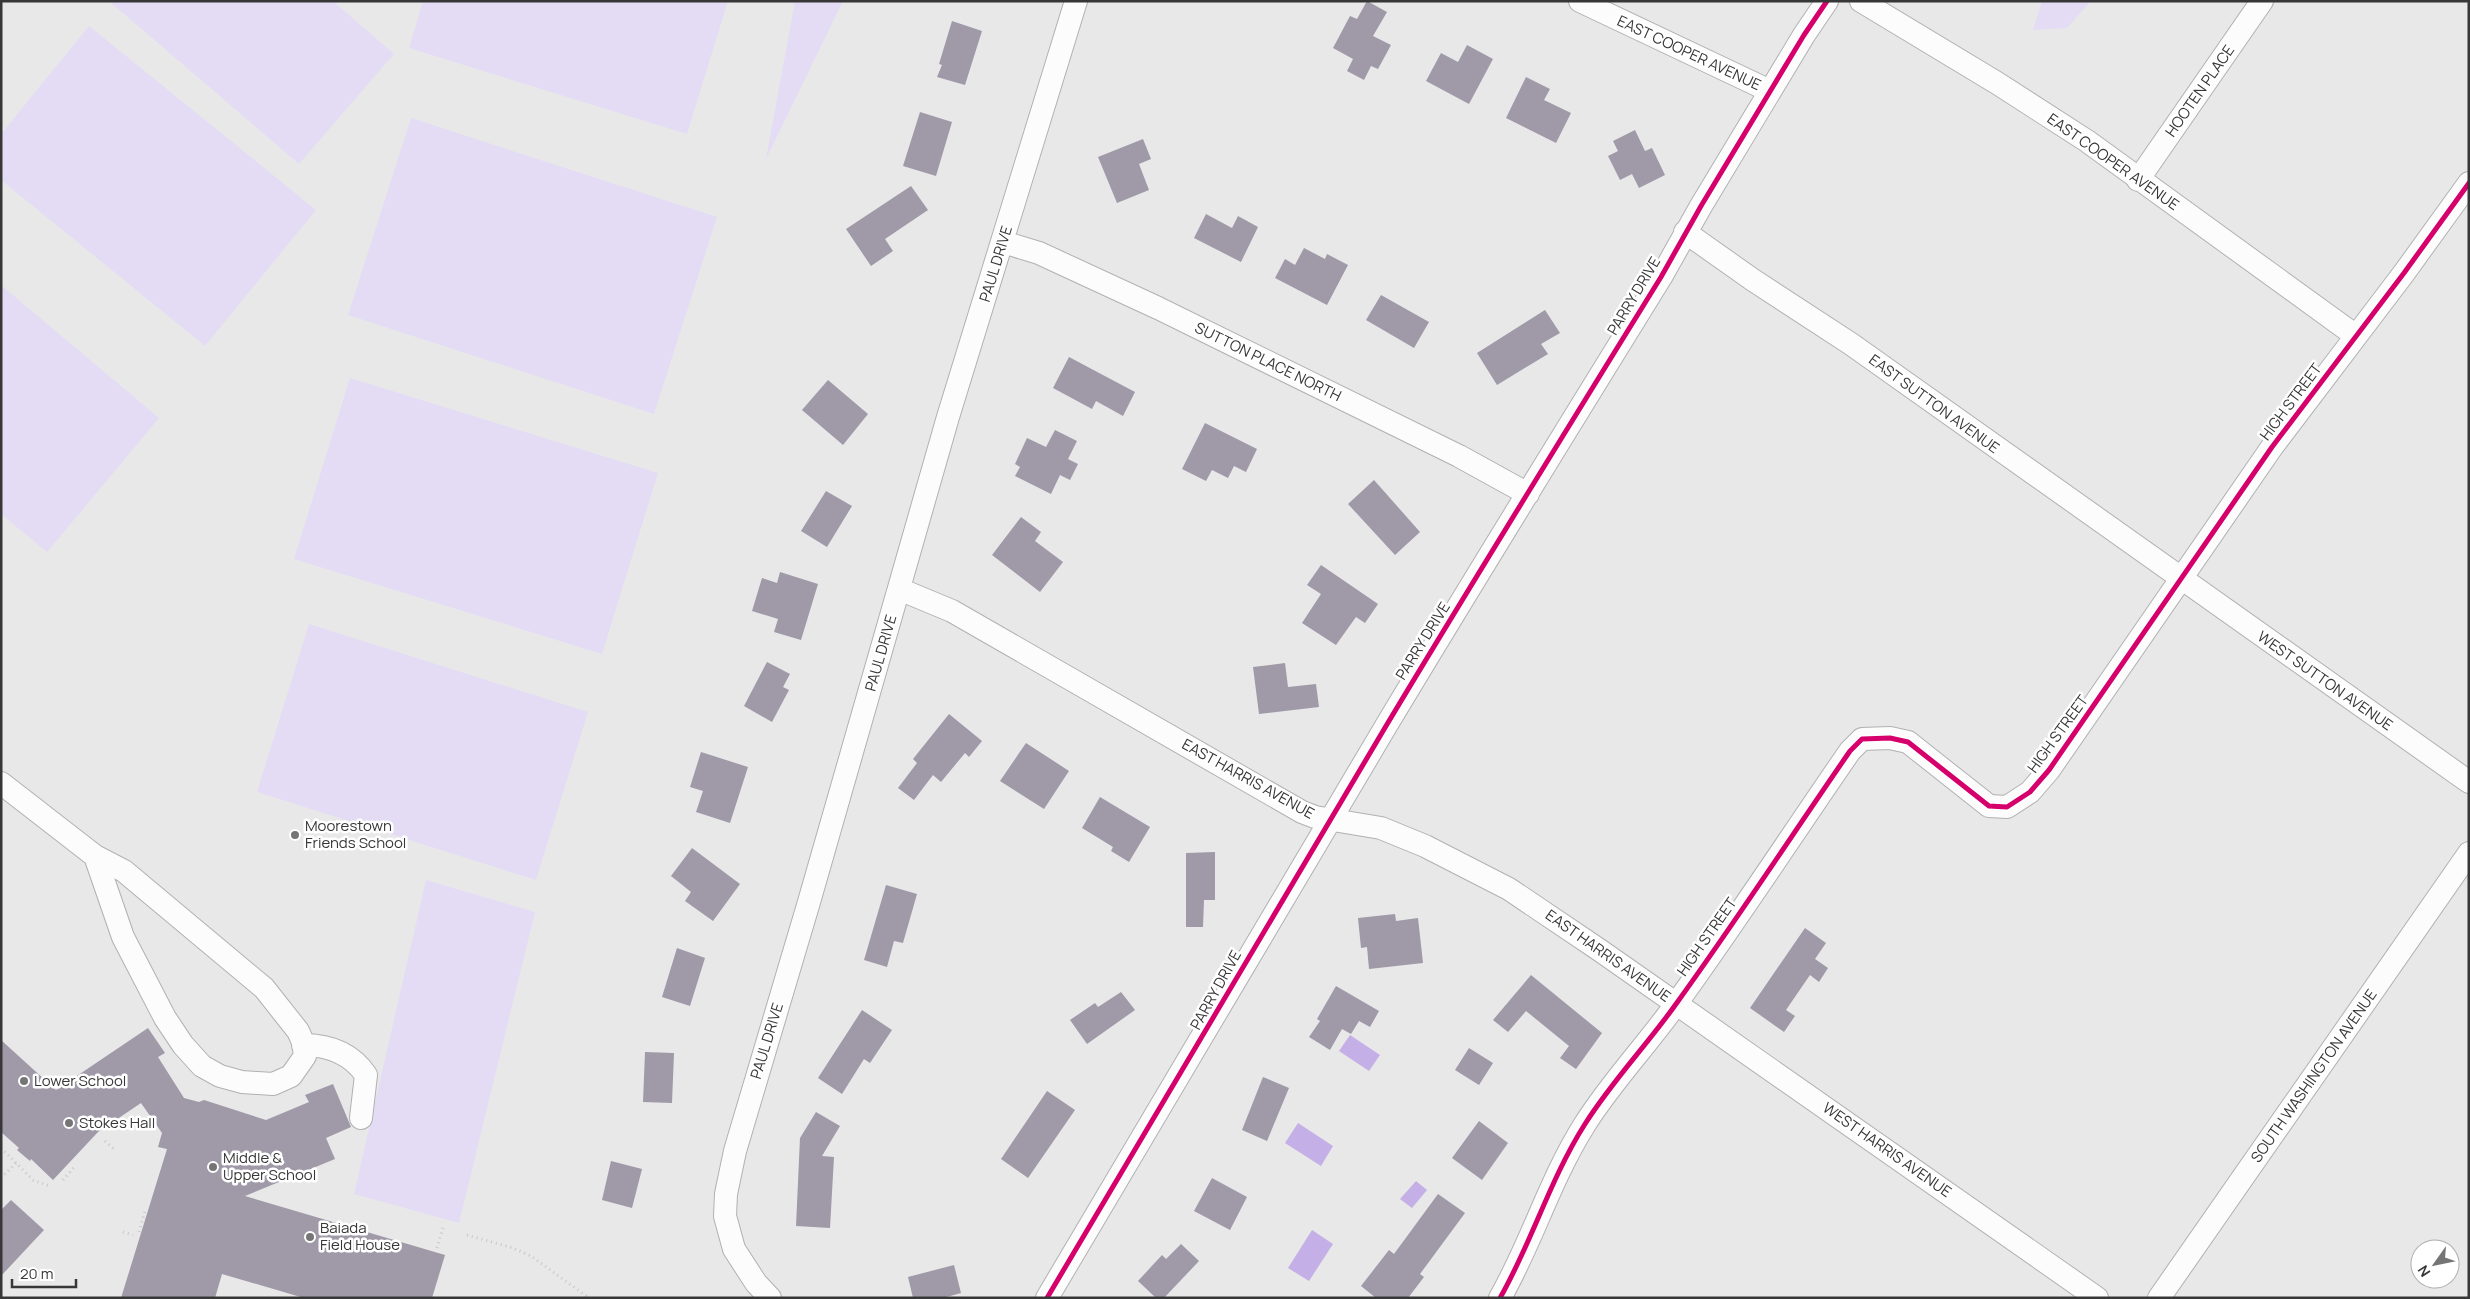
<svg xmlns="http://www.w3.org/2000/svg" width="2470" height="1299" font-family="Manrope,sans-serif">
<style>
.green{fill:#e4dcf4}
.water{fill:#c4afe7}
.building{fill:#9f99a8}
.lines{fill:none;stroke-linecap:round;stroke-linejoin:round}
.minor-casing{stroke:#b1b1b1;stroke-width:24}
.path{stroke:#c7c7c8;stroke-width:3;stroke-dasharray:1 4;stroke-linecap:butt}
.minor{stroke:#fcfcfc;stroke-width:22}
.cycleway-casing{stroke:#fff;stroke-width:8}
.cycleway{stroke:#d6006c;stroke-width:5}
.poi-dot{fill:#757576;stroke:#fff;stroke-width:2}
.labels{text-anchor:middle;stroke-width:5;stroke-linejoin:round;paint-order:stroke}
.street-label{font-size:15px;fill:#373738;stroke:#fff}
.poi-label{font-size:15px;fill:#373738;stroke:#fff;text-anchor:start}
</style>
<rect width="100%" height="100%" fill="#e8e8e9"/>
<path class="green" d="M109,1H333L394,54L299,164Z
M423,1H728L687,134L409,48Z
M795,1H843L766,159Z
M2042,1H2091L2067,28L2033,30Z
M89,26L316,210L205,346L1,180V134Z
M411,118L717,217L654,414L348,315Z
M1,285L159,418L47,552L1,514Z
M350,378L658,473L602,654L294,559Z
M309,624L588,712L536,880L257,792Z
M426,880L535,912L459,1223L354,1194Z"/>
<path class="water" d="M1350,1035L1380,1055L1369,1071L1339,1051Z
M1298,1123L1333,1146L1321,1166L1285,1143Z
M1416,1181L1427,1190L1412,1208L1400,1199Z
M1312,1230L1333,1244L1309,1281L1288,1268Z"/>
<path class="building" d="M1367,1L1387,12L1373,36L1391,45L1378,69L1371,66L1364,80L1347,71L1353,59L1333,48L1350,16L1357,19Z
M952,21L982,31L965,85L937,77L942,65L939,64Z
M1467,45L1493,59L1469,104L1426,81L1441,53L1458,62Z
M1526,77L1550,89L1544,100L1571,113L1556,143L1506,118Z
M920,112L952,122L936,176L903,166Z
M1635,130L1645,151L1652,148L1665,175L1639,188L1632,174L1620,180L1608,156L1618,151L1613,141Z
M1143,139L1151,159L1139,164L1149,190L1117,203L1098,157Z
M911,186L928,210L885,239L893,251L871,266L846,229Z
M1206,214L1232,228L1238,216L1258,227L1241,262L1194,238Z
M1304,248L1325,259L1327,254L1348,265L1327,305L1275,278L1285,259L1295,265Z
M1381,295L1429,322L1414,348L1366,320Z
M1545,310L1560,333L1541,344L1548,354L1497,385L1477,353Z
M1069,357L1135,392L1123,416L1096,401L1092,409L1053,388Z
M828,380L868,414L843,445L802,410Z
M1205,423L1257,449L1246,472L1234,466L1228,478L1212,470L1206,481L1182,469Z
M1055,430L1077,441L1068,459L1078,464L1070,480L1060,475L1051,494L1015,476L1020,467L1015,464L1027,438L1046,447Z
M1374,480L1420,532L1395,555L1348,504Z
M826,491L852,506L827,547L801,531Z
M1021,517L1041,532L1035,541L1063,562L1040,592L992,555Z
M1321,565L1378,604L1365,623L1356,617L1336,645L1302,623L1321,594L1307,585Z
M780,572L818,584L801,640L774,632L778,619L752,611L762,578L777,583Z
M767,662L790,674L783,687L789,690L772,722L744,706Z
M1285,663L1288,687L1316,684L1319,707L1259,714L1253,667Z
M949,714L982,741L969,757L965,753L941,782L933,775L914,800L898,788L917,763L913,759Z
M1026,743L1069,771L1044,809L1000,781Z
M701,752L748,767L730,823L696,812L703,791L690,787Z
M1100,797L1150,827L1129,862L1111,851L1113,847L1082,828Z
M692,848L740,884L713,921L685,901L691,892L671,876Z
M1215,852V900H1204L1203,927H1186V853Z
M886,885L917,894L903,943L894,941L887,967L864,960Z
M1395,914L1396,921L1418,918L1423,963L1369,969L1367,947L1361,948L1358,918Z
M1805,928L1826,943L1815,959L1828,968L1819,982L1810,975L1786,1010L1795,1016L1784,1032L1750,1008Z
M677,948L705,958L690,1006L662,997Z
M1531,975L1602,1033L1576,1069L1560,1058L1569,1046L1526,1011L1508,1032L1493,1020Z
M1336,986L1379,1011L1370,1027L1359,1021L1351,1034L1342,1029L1330,1050L1309,1037L1320,1021L1317,1019Z
M1121,992L1135,1010L1087,1044L1070,1020L1095,1003L1098,1007Z
M862,1010L892,1030L870,1063L864,1059L842,1094L818,1078Z
M148,1028L165,1053L158,1057L184,1098L199,1102L204,1100L266,1120L309,1102L305,1095L333,1084L351,1127L326,1138L335,1159L245,1196L445,1255L432,1298H304L222,1274L215,1298H121L167,1149L158,1147L162,1133L141,1103L98,1132L53,1180L31,1159L30,1161L17,1150L19,1148L1,1132V1040L56,1090Z
M1469,1048L1493,1063L1479,1085L1455,1070Z
M645,1052L674,1053L672,1103L643,1102Z
M1263,1077L1289,1088L1267,1141L1242,1130Z
M1047,1091L1075,1110L1028,1178L1001,1159Z
M816,1112L840,1126L822,1156L834,1157L830,1228L796,1226L800,1138Z
M1479,1121L1508,1143L1482,1180L1452,1158Z
M611,1161L642,1169L632,1208L602,1200Z
M1212,1178L1247,1197L1230,1230L1194,1211Z
M1438,1194L1465,1213L1420,1274L1424,1277L1408,1298H1376L1361,1286L1389,1250L1394,1254Z
M11,1200L44,1230L1,1276V1210Z
M1181,1244L1199,1261L1164,1298H1156L1138,1281L1162,1255L1166,1259Z
M954,1265L961,1293L943,1298H913L908,1277Z"/>
<g class="lines">
<defs>
<path id="minor" d="M1580,1L1770,91
M1861,1L1997,83L2087,141L2356,336
M2138,180L2262,1
M1685,232L1753,280L1851,344L2469,782
M1003,242L1039,253L1158,308L1459,456L1528,494
M899,589L952,611L1302,812L1315,817L1381,828L1425,846L1509,889L1598,949L2097,1298
M1,783L95,856L124,871L264,988L298,1031L303,1042L305,1056L291,1076L273,1084L242,1082L220,1076L202,1066L183,1045L165,1018L123,937L95,856
M303,1045C329,1045 351,1053 366,1075L361,1118
M770,1298L756,1283L734,1249L725,1216L726,1194L735,1151L809,902L948,417L1076,1
M1047,1298C1161,1108 1272,916 1386,726C1476,576 1569,426 1661,277L1701,206L1804,35L1827,1
M1500,1298C1532,1242 1550,1179 1585,1124C1612,1081 1647,1045 1676,1004C1736,921 1792,835 1850,751L1862,739L1890,738L1908,742L1989,806L2007,807L2030,792L2049,770L2272,447L2404,273L2469,183
M2159,1298L2469,853"/>
</defs>
<use href="#minor" class="minor-casing"/>
<path class="path" d="M105,1141L116,1151
M1,1148L33,1180L50,1186
M1,1178L16,1163
M63,1180L75,1166
M123,1232L133,1235
M139,1232L145,1211
M467,1235L513,1248L531,1256L589,1298
M437,1248L443,1228"/>
<use href="#minor" class="minor"/>
<defs>
<path id="cycleway" d="M1047,1298C1161,1108 1272,916 1386,726C1476,576 1569,426 1661,277L1701,206L1804,35L1827,1
M1500,1298C1532,1242 1550,1179 1585,1124C1612,1081 1647,1045 1676,1004C1736,921 1792,835 1850,751L1862,739L1890,738L1908,742L1989,806L2007,807L2030,792L2049,770L2272,447L2404,273L2469,183"/>
</defs>
<use href="#cycleway" class="cycleway-casing"/>
<use href="#cycleway" class="cycleway"/>
</g>
<g class="poi-dot">
<circle cx="295" cy="835" r="5"/>
<circle cx="24" cy="1081" r="5"/>
<circle cx="69" cy="1123" r="5"/>
<circle cx="213" cy="1167" r="5"/>
<circle cx="310" cy="1237" r="5"/>
</g>
<g class="labels">
<g class="street-label">
<text transform="translate(1689 53) rotate(25)" y="5">EAST COOPER AVENUE</text>
<text transform="translate(2200 91) rotate(-55)" y="5">HOOTEN PLACE</text>
<text transform="translate(2113 162) rotate(35)" y="5">EAST COOPER AVENUE</text>
<text transform="translate(996 264) rotate(-73)" y="5">PAUL DRIVE</text>
<text transform="translate(1634 296) rotate(-59)" y="5">PARRY DRIVE</text>
<text transform="translate(1268 362) rotate(26)" y="5">SUTTON PLACE NORTH</text>
<text transform="translate(2291 402) rotate(-53)" y="5">HIGH STREET</text>
<text transform="translate(1934 404) rotate(36)" y="5">EAST SUTTON AVENUE</text>
<text transform="translate(1423 641) rotate(-58)" y="5">PARRY DRIVE</text>
<text transform="translate(881 653) rotate(-74)" y="5">PAUL DRIVE</text>
<text transform="translate(2325 681) rotate(35)" y="5">WEST SUTTON AVENUE</text>
<text transform="translate(2058 734) rotate(-54)" y="5">HIGH STREET</text>
<text transform="translate(1248 779) rotate(29)" y="5">EAST HARRIS AVENUE</text>
<text transform="translate(1707 937) rotate(-55)" y="5">HIGH STREET</text>
<text transform="translate(1608 956) rotate(35)" y="5">EAST HARRIS AVENUE</text>
<text transform="translate(1216 990) rotate(-61)" y="5">PARRY DRIVE</text>
<text transform="translate(767 1041) rotate(-73)" y="5">PAUL DRIVE</text>
<text transform="translate(2314 1076) rotate(-55)" y="5">SOUTH WASHINGTON AVENUE</text>
<text transform="translate(1887 1150) rotate(35)" y="5">WEST HARRIS AVENUE</text>
</g>
<g class="poi-label">
<text x="305" y="831">Moorestown<tspan x="305" dy="17">Friends School</tspan></text>
<text x="34" y="1086">Lower School</text>
<text x="79" y="1128">Stokes Hall</text>
<text x="223" y="1163">Middle &amp;<tspan x="223" dy="17">Upper School</tspan></text>
<text x="320" y="1233">Baiada<tspan x="320" dy="17">Field House</tspan></text>
</g>
</g>
<rect width="2470" height="1299" fill="none" stroke="#373738" stroke-width="5"/>
<g transform="translate(2435 1264) rotate(237)"><circle r="24" fill="#ffffff" stroke="#afafaf"/>
<path d="M0-4L9 19L0 12L-9 19Z" fill="#757576"/>
<text y="-8" font-size="14" font-weight="bold" text-anchor="middle" fill="#373738">N</text>
</g>
<path d="M12 1279v8h64v-8" fill="none" stroke="#373738" stroke-width="2.5"/>
<text x="20" y="1279" font-size="15" fill="#373738" stroke="#ffffff" stroke-width="4" paint-order="stroke">20 m</text>
</svg>
